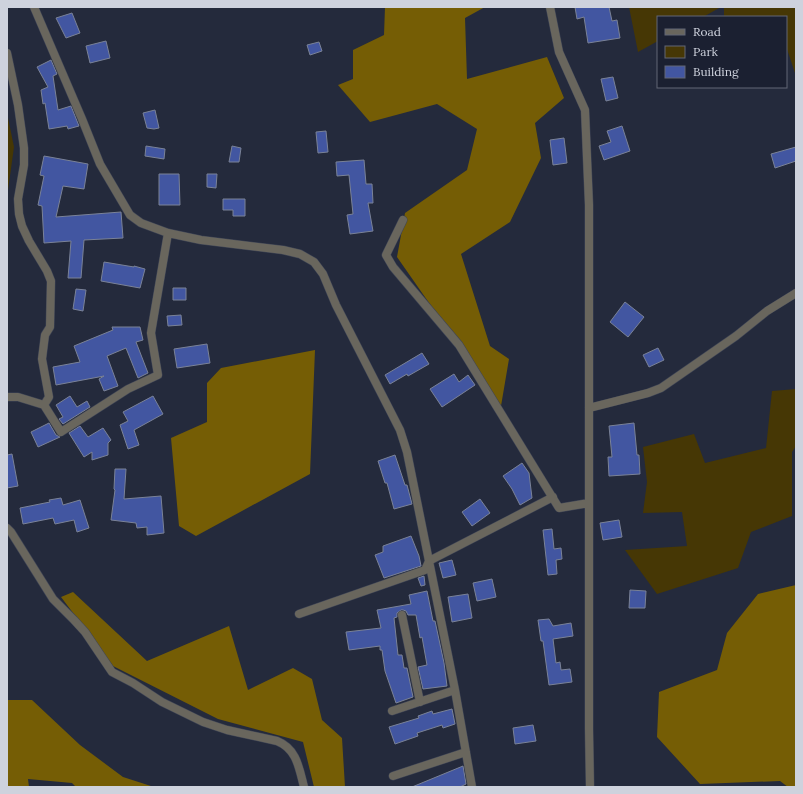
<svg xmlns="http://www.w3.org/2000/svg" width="803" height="794" font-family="Lora,serif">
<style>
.green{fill:#463705}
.forest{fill:#755d05}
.building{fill:#4256a1;stroke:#7a8297}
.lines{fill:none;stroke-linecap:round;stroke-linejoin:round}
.street-casing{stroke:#3f4556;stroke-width:9}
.street{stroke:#69665d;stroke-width:8}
</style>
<rect width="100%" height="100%" fill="#242a3c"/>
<path class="green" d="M629,7H721L703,17H658V41L638,52Z
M724,7H796V76L786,46V17H724Z
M7,113L14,147L8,190L7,189Z
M796,389V446L792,452V516L751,532L738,568L657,594L625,550L687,546L682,512L643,513L647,482L643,447L694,434L705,463L766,448L772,391Z"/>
<path class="forest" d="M385,7H485L465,18L467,79L547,57L564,98L535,123L541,158L510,222L461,254L490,346L509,359L501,406L397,257L405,213L467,170L477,129L437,104L370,122L338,85L353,79V50L384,35Z
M315,350L310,474L196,536L179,526L171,438L207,422V383L221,368Z
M796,585V787H788L780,781L700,784L657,737L659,692L717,670L727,633L758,594Z
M73,592L147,661L229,626L248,690L293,668L312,679L322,720L342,738L345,787H314L303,742L218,719L113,666L61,597Z
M7,700H32L80,745L123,777L154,787H76L72,783L28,779L29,787H7Z"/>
<path class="building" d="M575,7H609L612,21L617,20L620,38L588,43L584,17L577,19Z
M72,13L80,33L66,38L56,18Z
M106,41L110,58L90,63L86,46Z
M319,42L322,51L310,55L307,45Z
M51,60L57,74L53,76L58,110L71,106L79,126L68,129L67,126L49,129L45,103L43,104L41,90L48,87L37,67Z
M613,77L618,98L606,101L601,79Z
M155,110L159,128L154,129L147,128L143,113Z
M622,126L630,151L604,160L599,146L611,142L607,131Z
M326,131L328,152L318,153L316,132Z
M564,138L567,163L553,165L550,140Z
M146,146L165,149L164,159L145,156Z
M232,146L241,148L239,162H229Z
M796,147V161L775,168L771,154Z
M44,156L88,164L84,189L63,186L56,217L121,212L123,238L84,240L81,278H68L71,241L44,243L42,206L38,205L44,176L40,175Z
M364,160L366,184H372L373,203H368L373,231L350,234L347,215L353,214L349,175L337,176L336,162Z
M159,174H179L180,205H159Z
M207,174H217L216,188L207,187Z
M223,199H245V216H233V210H223Z
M104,262L134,267V266L145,269L140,288L101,281Z
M173,288H186V300H173Z
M76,289L86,290L83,311L73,309Z
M625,302L644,317L628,337L610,322Z
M181,315L182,325L168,326L167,316Z
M112,327H140L143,340L136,342L148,373L138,378L126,348L107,356L118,386L104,391L99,379L104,376L56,385L53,367L80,362L74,346L113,330Z
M207,344L210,363L177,368L174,349Z
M658,348L664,360L649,367L643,355Z
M422,353L429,364L408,376L407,374L390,384L385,375Z
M454,374L459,382L468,375L475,385L442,407L430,389Z
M70,396L77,407L87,401L90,407L63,424L59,419L63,417L56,405Z
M153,396L163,414L134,430L139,445L128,449L120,425L128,421L123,412Z
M49,423L56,435L60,437L38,447L31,432Z
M634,423L637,455H639L640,474L609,476L608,457H612L609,426Z
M80,426L88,437L103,428L111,440L108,443V455L92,460V452L84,457L69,433Z
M12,454L18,486L7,488V455Z
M395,455L405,485H407L412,504L394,509L387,483H385L378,461Z
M522,463L529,473L532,498L520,505L512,489L503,476Z
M115,469H126L124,499L161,496L164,533L147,535V527L137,528L136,523L111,520L115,490L114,489Z
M61,498L63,505L80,500L89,528L77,532L74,520L55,524L53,518L23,524L20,508L50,502L49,500Z
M480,499L490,513L472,526L462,512Z
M619,520L622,537L603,540L600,523Z
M552,529L554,549L561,548L562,559L556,560L557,574L548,575L543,530Z
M411,536L419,556L421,566L384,578L375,555L383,552V546Z
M452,560L456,575L443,578L439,563Z
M424,576L425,585L421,586L418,578Z
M492,579L496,597L477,601L473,583Z
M630,590L646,591L645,608H629Z
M427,591L433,621H435L444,663L447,686L423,689L418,667L427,665L422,637L420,638L416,615H408L406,611L403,610H401L397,613V617L394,618L398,655H402L404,668H407L413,697L396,703L385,671L382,650H380V646L349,650L346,632L381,628L377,610L411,604L409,595Z
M468,594L472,618L452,622L448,597Z
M549,619L553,626L571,623L573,636L553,639L556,663L560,662L561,670L570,669L572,682L549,685L543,641H541L538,620Z
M452,709L455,724L443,728L442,725L417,733L418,736L395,744L389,727L419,718L418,716L432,711L433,714Z
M533,725L536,741L515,744L513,728Z
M463,766L466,784L460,787H412Z"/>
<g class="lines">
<defs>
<path id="street" d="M34,7L82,119L100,164L130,215L141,223L168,233L201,240L283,250L300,254L314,262L323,274L336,305L400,430L407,452L455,690L472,787
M550,7L559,52L585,110L589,205V729L590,787
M7,53L18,105L24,148V165L18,199L19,214L22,226L29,241L47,271L51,281L50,327L45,335L42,359L49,397L44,405L18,397H7
M403,220L386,255L393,267L459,345L559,508L589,503
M44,405L61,432L128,389L158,375L151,333L168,233
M589,408L648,393L661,388L736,336L767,311L796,293
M7,528L11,532L53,599L74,620L85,632L112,672L133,683L162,702L203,722L227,730L277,741C297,749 299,768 304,787
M299,614L425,570L429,561L553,497
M402,615L420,702
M392,711L455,690
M393,776L466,752"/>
</defs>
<use href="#street" class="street-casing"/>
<use href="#street" class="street"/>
</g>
<rect width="803" height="794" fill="none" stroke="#ced2dd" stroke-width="16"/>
<rect x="657" y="16" width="130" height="72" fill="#1b2031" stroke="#636776"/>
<rect x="665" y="29" width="20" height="6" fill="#69665d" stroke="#636776"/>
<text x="693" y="36" font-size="12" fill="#ced2dd">Road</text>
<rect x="665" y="46" width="20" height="12" fill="#463705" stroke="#636776"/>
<text x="693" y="56" font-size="12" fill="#ced2dd">Park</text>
<rect x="665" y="66" width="20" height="12" fill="#4256a1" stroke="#636776"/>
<text x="693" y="76" font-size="12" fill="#ced2dd">Building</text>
</svg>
